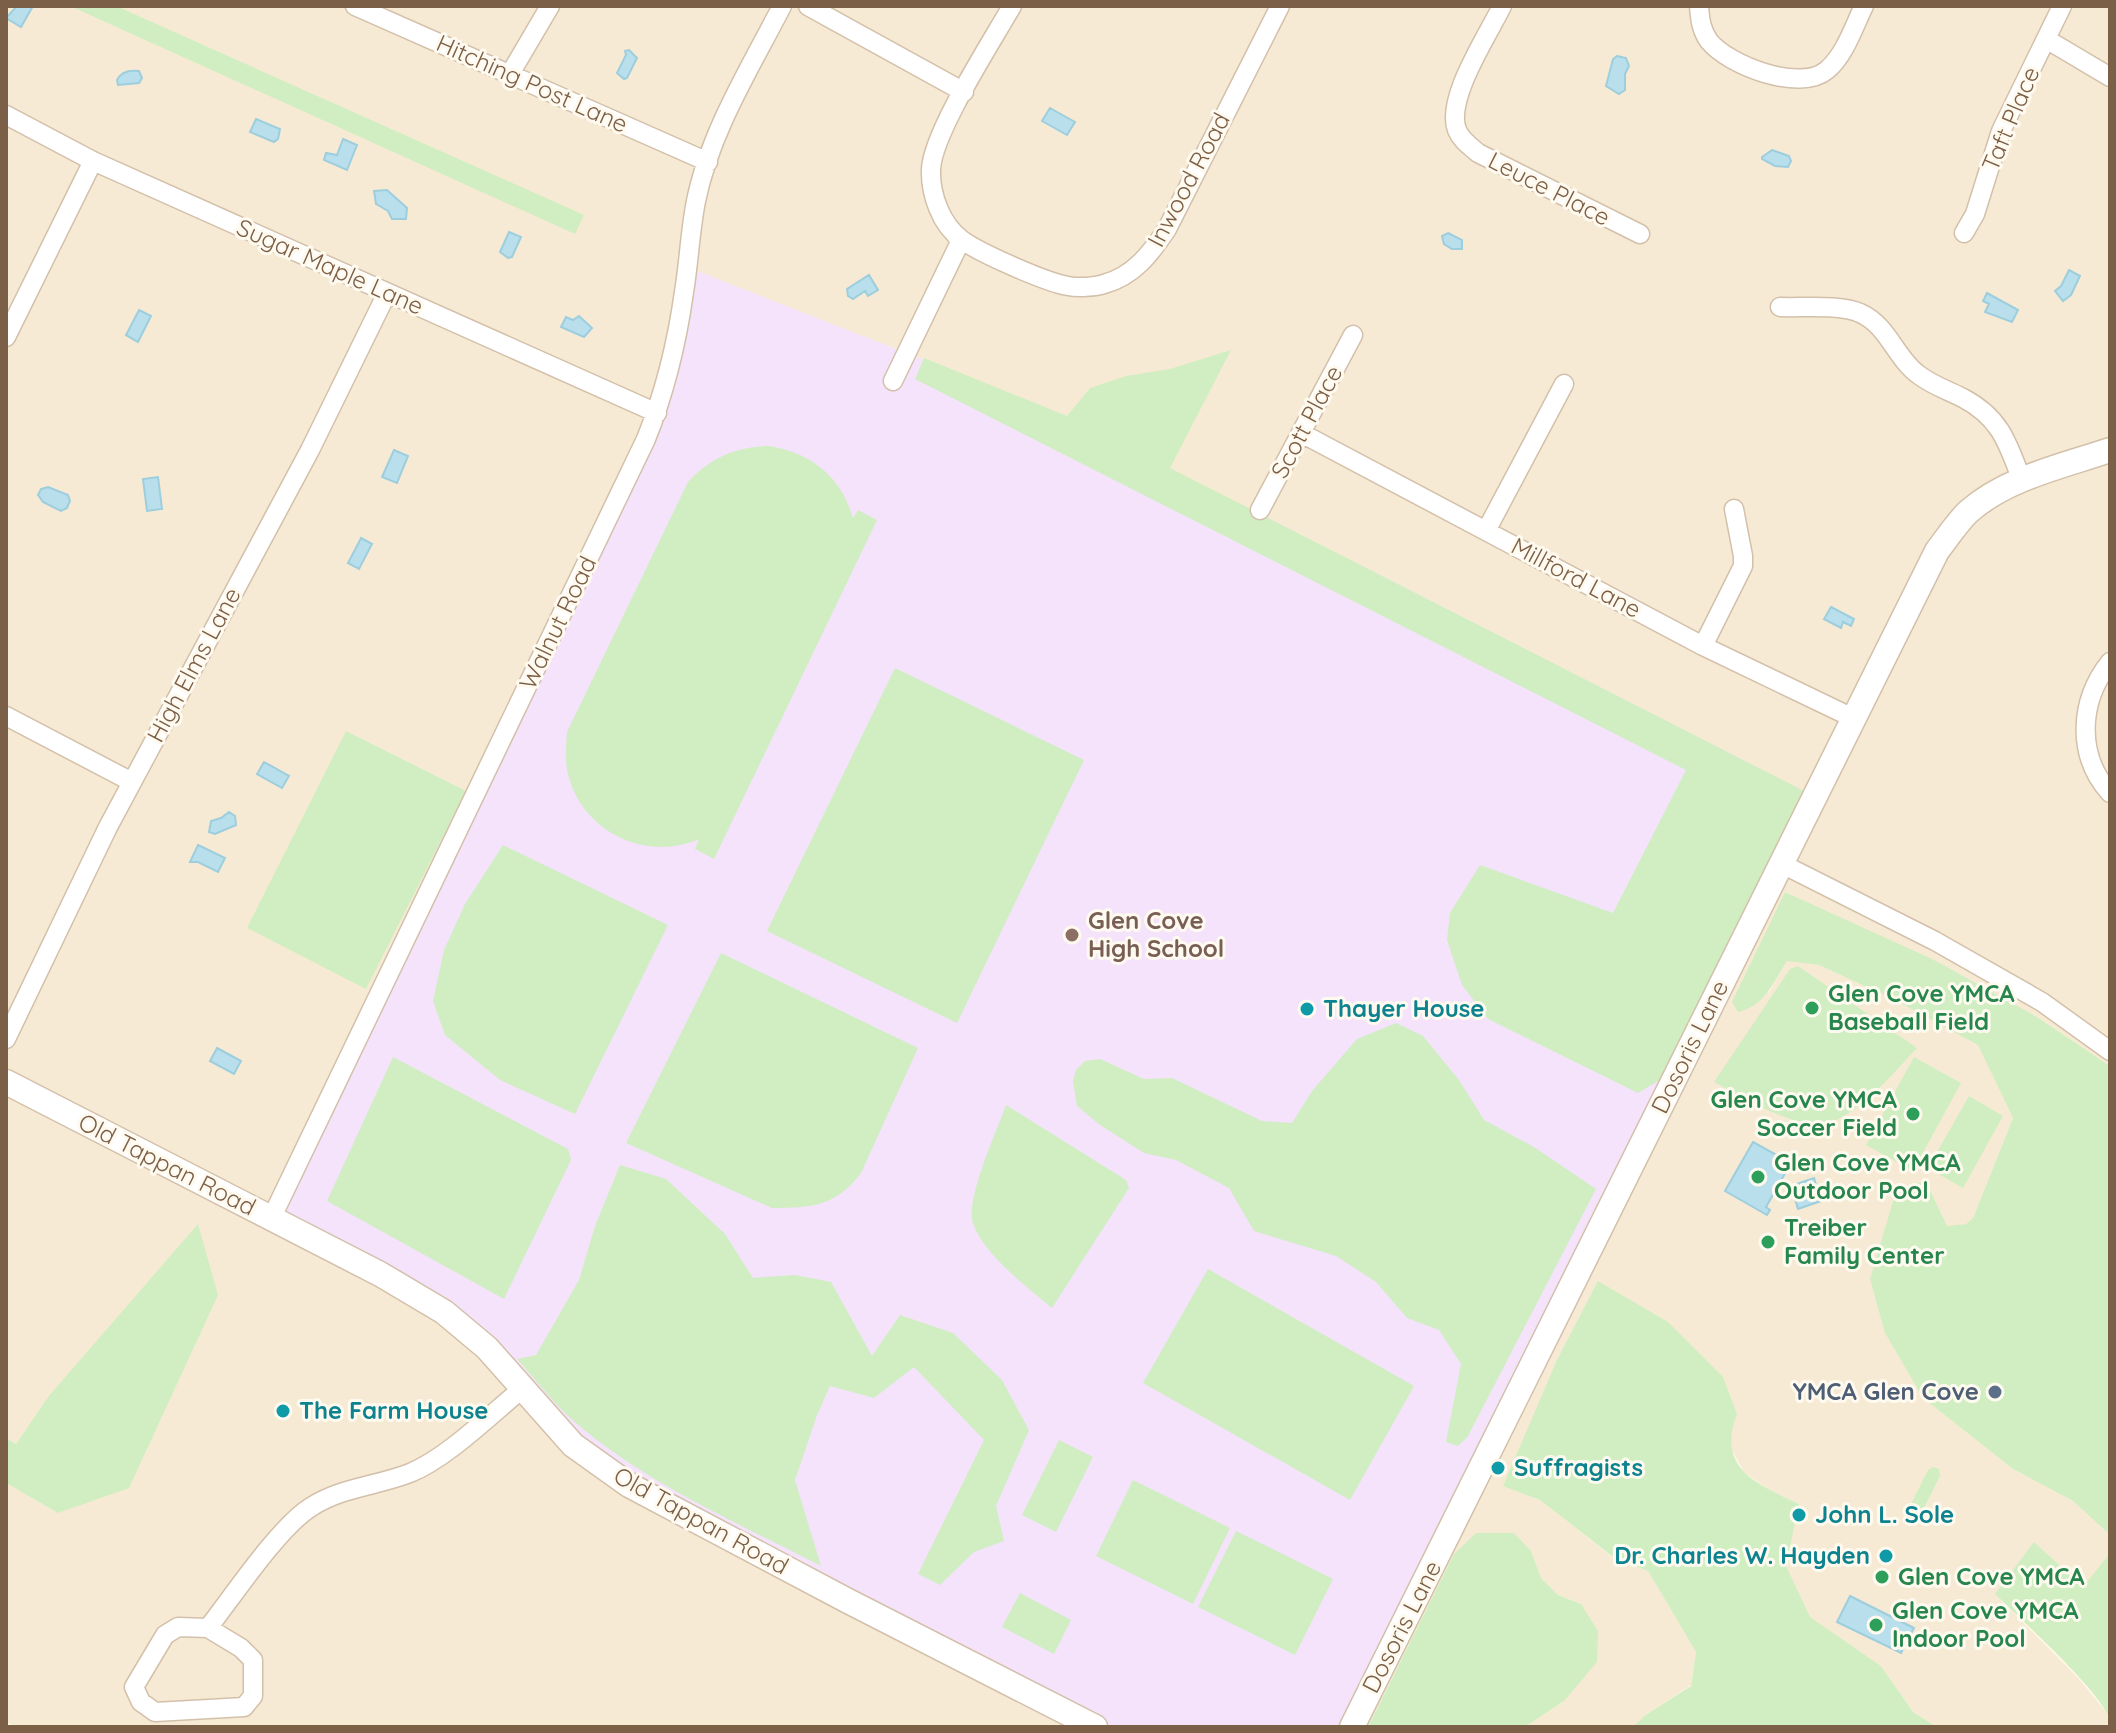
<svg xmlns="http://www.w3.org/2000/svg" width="2116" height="1733" font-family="Quicksand,sans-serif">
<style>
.residential{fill:#f7ead4}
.education{fill:#f4e3fb}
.green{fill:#d0eec2}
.water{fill:#b8dfeb;stroke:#9dcede;stroke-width:2}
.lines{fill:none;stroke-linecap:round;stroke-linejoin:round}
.minor-casing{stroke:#d3c0aa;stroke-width:21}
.tertiary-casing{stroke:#d3c0aa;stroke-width:27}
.minor{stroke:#fff;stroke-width:18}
.tertiary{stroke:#fff;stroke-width:24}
.education-dot{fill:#8d6e63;stroke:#fffaef;stroke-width:3}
.leisure-dot{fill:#2e9e5b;stroke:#fffaef;stroke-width:3}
.culture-dot{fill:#0f9aa8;stroke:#fffaef;stroke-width:3}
.service-dot{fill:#5c6f8a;stroke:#fffaef;stroke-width:3}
.labels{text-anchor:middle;stroke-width:6;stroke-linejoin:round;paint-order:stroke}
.street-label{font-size:24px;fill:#7c5f47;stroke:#fffaef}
.education-label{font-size:24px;font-weight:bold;fill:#785e54;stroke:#fffaef;text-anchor:start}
.leisure-label{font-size:24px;font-weight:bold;fill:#27864d;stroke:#fffaef;text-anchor:start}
.culture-label{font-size:24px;font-weight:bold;fill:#0d838f;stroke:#fffaef;text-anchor:start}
.service-label{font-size:24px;font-weight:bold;fill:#4e5e75;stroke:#fffaef;text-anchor:end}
</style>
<rect width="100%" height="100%" fill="#fff7e6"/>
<path class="residential" d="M6,6H2110V1066L2037,1017L1786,892L1768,994L1787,961L1819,965L1895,1000L1979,1045L2013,1118L1973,1218L1966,1224L1947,1227L1931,1192L1923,1183V1398L2013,1469L2073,1501L2110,1535V1553L2083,1588L1995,1594L2078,1678L2107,1713L2110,1727H1937L1913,1712L1881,1666L1810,1618L1785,1566L1799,1504L1772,1492L1744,1472L1732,1450L1729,1435L1504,1486L1540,1500L1616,1560L1648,1571L1696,1652L1691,1685L1644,1716L1633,1727H1525L1564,1701L1581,1604L1558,1595L1541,1578L1531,1551L1454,1554L1368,1727H1342L1660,1080L1067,416L692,269L834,1588L1108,1727H17L6,1722V1483L58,1513L48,1397L16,1444L6,1438Z"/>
<path class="education" d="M692,269L1067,416L1804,791L1342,1727H1108L834,1588L631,1479L565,1431L455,1311L279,1216L660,413Z"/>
<path class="green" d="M70,6H116L584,215L575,234Z
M1231,350L1170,468L1804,791L1660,1080L1638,1093L1488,1019L1462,985L1447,940L1450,913L1480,865L1613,913L1686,770L915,379L924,358L1067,416L1090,388L1126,376L1170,369Z
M768,446C810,452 841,476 853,518L858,510L877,520L714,859L695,849L699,839C644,863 579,830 567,770C565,758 566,745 567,732L688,482C710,458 735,447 768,446Z
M895,668L1084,760L957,1023L767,931Z
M346,731L466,791L366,989L247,928Z
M503,845L668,925L575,1114L500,1080L445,1035L433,1001L444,950L465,904Z
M1785,892L1934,960L2037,1017L2110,1066V1535L2073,1501L2013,1469L1923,1398L1885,1333L1870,1279L1894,1198L1911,1183H1923L1931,1192L1947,1226L1966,1224L1973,1218L2013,1118L1978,1045L1895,1000L1819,965L1787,961C1774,982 1764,1007 1738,1012L1732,1002Z
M721,953L918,1048L861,1173C836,1206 812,1208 772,1208L626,1143Z
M1798,966L1917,1048C1895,1071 1860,1114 1828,1123C1800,1132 1740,1096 1714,1082L1790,969Z
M1396,1023L1423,1036L1459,1080L1484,1120L1534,1147L1596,1189L1468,1436L1458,1446L1446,1442L1461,1364L1439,1330L1407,1318L1376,1282L1336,1256L1254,1231L1229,1188L1176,1160L1144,1153L1100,1125L1077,1106L1073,1081L1076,1070L1085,1061L1100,1059L1144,1079L1172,1078L1262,1121L1292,1123L1312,1091L1357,1039Z
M393,1057L568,1149L571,1160L504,1299L327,1201Z
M1914,1057L1961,1083L1913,1171L1866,1145Z
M1969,1096L2003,1116L1963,1188L1928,1168Z
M1006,1105L1126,1180L1129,1188L1052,1308C1027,1287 983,1254 973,1223C965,1199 997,1131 1006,1105Z
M620,1165L666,1179L725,1234L753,1278L795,1275L831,1282L872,1356L900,1315L953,1333L1002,1380L1029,1430L996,1506L1004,1541L974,1552L940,1585L918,1574L984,1440L914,1367L874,1398L830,1386L817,1415L795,1480L821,1566C738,1523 647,1484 576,1423C554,1404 536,1380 517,1359L536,1355L579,1280L595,1226Z
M198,1224L218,1295L129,1488L58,1513L6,1483V1438L16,1444L48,1397Z
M1208,1269L1414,1386L1350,1500L1143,1383Z
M1598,1281L1668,1322L1723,1377L1737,1414C1716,1468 1756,1484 1799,1504L1786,1566L1810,1617L1881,1666L1913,1712L1937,1727H1633L1644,1716L1691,1686L1696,1652L1648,1571L1617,1560L1540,1500L1503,1486L1557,1360Z
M1059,1440L1093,1457L1056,1532L1022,1515Z
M1933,1467L1939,1469L1940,1476L1924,1508L1920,1512L1915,1511L1911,1507L1912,1502L1928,1470Z
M1133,1480L1230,1528L1193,1604L1096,1556Z
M1236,1531L1333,1579L1295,1655L1198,1607Z
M1476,1533H1514L1531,1551L1541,1578L1558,1595L1581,1604L1598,1631L1597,1662L1564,1701L1525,1727H1368L1454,1554Z
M2034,1542L2083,1587L2110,1553V1720C2100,1690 2021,1620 1995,1594Z
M1020,1593L1071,1620L1054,1654L1002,1627Z"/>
<path class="water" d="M17,6H33L21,27L6,18Z
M629,50L637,58L627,78L624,79L617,73L626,55L625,51Z
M1617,56L1626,58L1629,66L1625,74V90L1619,94L1606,86L1613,59Z
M139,71L142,78L139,83L118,85L117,80C121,71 130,70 139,71Z
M1050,108L1075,122L1067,135L1042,121Z
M256,119L280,129L278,139L274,142L250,132Z
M343,139L357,145L347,170L324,160L326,153L337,155Z
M1772,150L1789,156L1791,161L1788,167L1775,166L1762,159V157Z
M387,190L407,208L406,219H392L388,211L376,204L374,191Z
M509,232L521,237L512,257L508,258L500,252Z
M1448,233L1462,240V249H1452L1444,244L1442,236Z
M2069,270L2080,276L2071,295L2063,301L2055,291L2061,286Z
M869,275L878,290L868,296L865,291L853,299L848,296L847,289Z
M1987,293L2018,310L2012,322L1985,312L1989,304L1983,301Z
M139,310L151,316L138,342L126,335Z
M579,316L592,328L584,337L561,327L566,317L573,320Z
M394,450L408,456L397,483L382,477Z
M158,477L162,509L147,511L143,479Z
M48,487L68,495L70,501L67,508L61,511L43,502L38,495L41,489Z
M361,538L372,544L359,569L348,563Z
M1831,607L1854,619L1851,626L1843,622L1841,628L1824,619Z
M264,762L289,776L282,788L257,774Z
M229,812L235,816L236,825L215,834L209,832L211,821L221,818Z
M198,845L225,858L218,872L198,862H190Z
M217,1048L241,1061L234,1074L210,1061Z
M1753,1142L1791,1163L1766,1207L1770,1210L1767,1215L1725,1191Z
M1814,1178L1821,1201L1798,1209L1791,1186Z
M1850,1596L1914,1628L1901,1653L1837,1622Z"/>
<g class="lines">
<defs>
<path id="minor" d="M355,6L708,162
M808,6L964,92
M1012,6C991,43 933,132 931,169C930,194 941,225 962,240C980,253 1045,282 1068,286C1078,288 1095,287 1104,284C1134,276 1151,253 1167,229L1280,6
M1502,6C1488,35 1445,99 1457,130C1461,140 1470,146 1478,153L1640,234
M1699,6C1700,19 1701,30 1709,41C1728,65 1800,93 1827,70C1845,55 1854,26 1864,6
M2046,39L2110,77
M510,74L550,6
M6,115L93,161L657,413
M1964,233L1975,214L2001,131L2062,6
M1780,307C1802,308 1841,304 1860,313C1888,325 1896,359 1919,375C1932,385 1949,391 1963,398C2001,418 2008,444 2022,481
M6,337L93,161
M893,381L961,240
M1301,433L1703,646L1853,718
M1260,510L1353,335
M1486,531L1564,384
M1703,646L1743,566V556L1734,509
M2110,662C2079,701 2076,755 2110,793
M6,716L132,782
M1780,863L1935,941L2042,1002L2110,1051
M6,1039L108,827L310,450L387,293
M271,1219L646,439C665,392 677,342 684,292C689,262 690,231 696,201C710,132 750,68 782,6
M208,1628L241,1648L253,1660V1696L244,1707L155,1712L141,1702L134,1687L165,1635L178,1627L208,1628C233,1596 279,1527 311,1507C342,1487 377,1486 410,1473C447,1458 490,1415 522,1389"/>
<path id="tertiary" d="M6,1082L380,1274L444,1312L487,1348L573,1445L629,1485L848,1601L1095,1727
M1352,1727L1937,551C1947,538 1956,524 1968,512C2006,478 2063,466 2110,450"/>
</defs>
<use href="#minor" class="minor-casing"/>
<use href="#tertiary" class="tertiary-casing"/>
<use href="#minor" class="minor"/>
<use href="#tertiary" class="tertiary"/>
</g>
<circle class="education-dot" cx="1072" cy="935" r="8"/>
<g class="leisure-dot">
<circle cx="1812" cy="1008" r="8"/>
<circle cx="1913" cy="1114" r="8"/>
<circle cx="1758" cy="1177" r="8"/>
<circle cx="1768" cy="1242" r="8"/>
<circle cx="1882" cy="1577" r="8"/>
<circle cx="1876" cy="1625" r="8"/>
</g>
<g class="culture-dot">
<circle cx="1307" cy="1009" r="8"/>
<circle cx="283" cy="1411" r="8"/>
<circle cx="1498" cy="1468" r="8"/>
<circle cx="1799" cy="1515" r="8"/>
<circle cx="1886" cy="1556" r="8"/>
</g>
<circle class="service-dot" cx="1995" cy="1392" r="8"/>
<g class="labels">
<g class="street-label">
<text transform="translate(532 84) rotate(24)" y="8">Hitching Post Lane</text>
<text transform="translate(2011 119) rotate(-67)" y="8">Taft Place</text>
<text transform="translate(1189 180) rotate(-62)" y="8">Inwood Road</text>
<text transform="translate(1549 189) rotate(27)" y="8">Leuce Place</text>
<text transform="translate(330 267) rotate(24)" y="8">Sugar Maple Lane</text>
<text transform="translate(1307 422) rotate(-62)" y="8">Scott Place</text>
<text transform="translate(1576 578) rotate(28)" y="8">Millford Lane</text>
<text transform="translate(558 623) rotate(-64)" y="8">Walnut Road</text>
<text transform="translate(194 665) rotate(-62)" y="8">High Elms Lane</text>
<text transform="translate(1690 1047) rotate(-64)" y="8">Dosoris Lane</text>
<text transform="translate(167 1165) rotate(27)" y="8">Old Tappan Road</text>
<text transform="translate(701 1521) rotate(29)" y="8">Old Tappan Road</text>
<text transform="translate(1402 1627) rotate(-63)" y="8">Dosoris Lane</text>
</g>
<g class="education-label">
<text x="1088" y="929">Glen Cove<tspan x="1088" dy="28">High School</tspan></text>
</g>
<g class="leisure-label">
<text x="1828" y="1002">Glen Cove YMCA<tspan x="1828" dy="28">Baseball Field</tspan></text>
<text x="1897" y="1108" text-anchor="end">Glen Cove YMCA<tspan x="1897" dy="28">Soccer Field</tspan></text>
<text x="1774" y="1171">Glen Cove YMCA<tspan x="1774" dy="28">Outdoor Pool</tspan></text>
<text x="1784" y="1236">Treiber<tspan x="1784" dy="28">Family Center</tspan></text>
<text x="1898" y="1585">Glen Cove YMCA</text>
<text x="1892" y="1619">Glen Cove YMCA<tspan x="1892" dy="28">Indoor Pool</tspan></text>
</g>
<g class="culture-label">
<text x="1323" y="1017">Thayer House</text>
<text x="299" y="1419">The Farm House</text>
<text x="1514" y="1476">Suffragists</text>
<text x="1815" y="1523">John L. Sole</text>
<text x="1870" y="1564" text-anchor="end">Dr. Charles W. Hayden</text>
</g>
<g class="service-label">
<text x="1979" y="1400">YMCA Glen Cove</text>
</g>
</g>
<rect width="2116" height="1733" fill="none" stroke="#7c5f47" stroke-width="16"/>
</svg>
